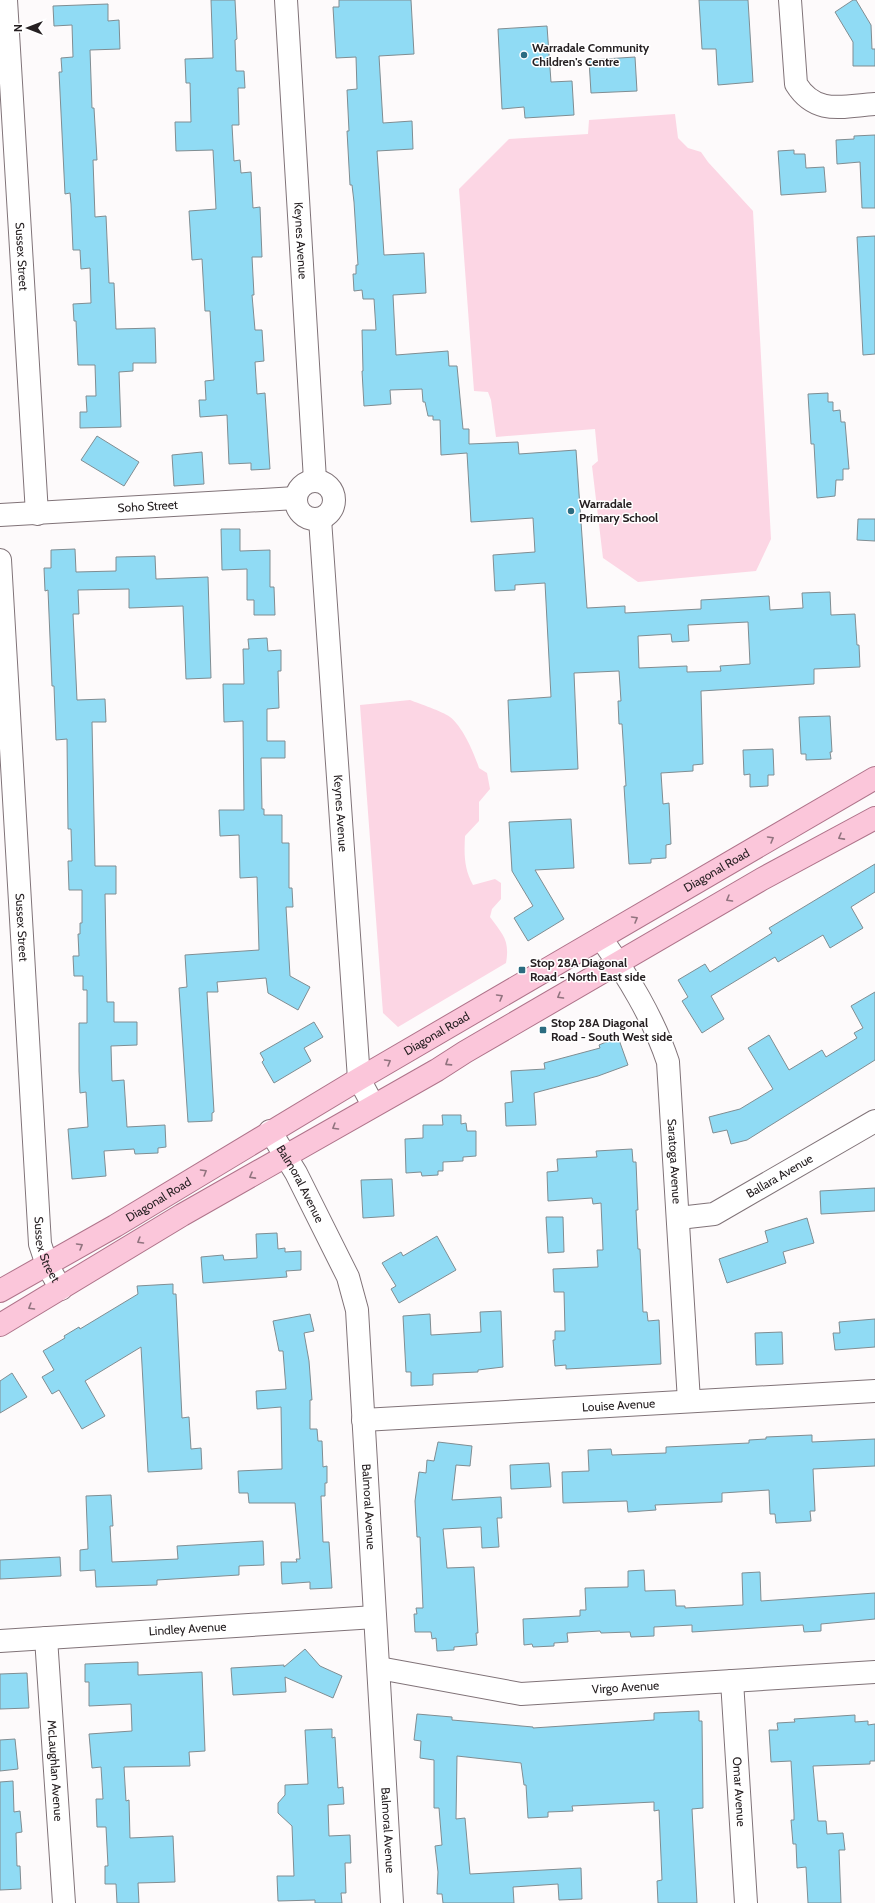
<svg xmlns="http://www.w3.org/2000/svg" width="875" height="1903" font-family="Cabin,sans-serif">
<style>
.green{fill:#fcd6e4}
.building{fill:#90dbf4;stroke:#808d92;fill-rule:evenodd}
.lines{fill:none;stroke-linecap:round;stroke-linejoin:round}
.minor-casing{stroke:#807378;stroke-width:24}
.major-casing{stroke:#af738a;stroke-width:24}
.minor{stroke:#fff;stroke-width:22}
.major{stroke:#fbc6da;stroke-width:22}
.oneway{stroke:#90737e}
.poi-dot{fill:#2b6c80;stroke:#fff;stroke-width:1.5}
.labels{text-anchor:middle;stroke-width:3;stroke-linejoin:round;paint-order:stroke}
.poi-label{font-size:12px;font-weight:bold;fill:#262022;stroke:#fff;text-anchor:start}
.street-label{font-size:12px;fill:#262022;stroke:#fff}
</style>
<rect width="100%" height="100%" fill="#fdfafb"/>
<path class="green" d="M675,114L678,138L688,148L701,152L708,162L753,211L771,539L756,571L638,582L603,558L592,466L598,461L595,429L496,437L491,400L488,392L474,391L459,189L509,139L588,134L589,120Z
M410,700C420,704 442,711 450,717C463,727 474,753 479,768L487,773L490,789L479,802V821L465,836C464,854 464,869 473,885L495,879L501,883V899L492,909L490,917C503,935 510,940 506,963L398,1027L383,1013L360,705Z"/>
<path class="building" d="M211,0H235L237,39L235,40L236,71H244L245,88H238L239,125H232L234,161L240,160L241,173L251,172L253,208L260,207L262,257H252L254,295H252L255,330H262L264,361L255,362L257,394L265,393L270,469L251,470V463L229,464L227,415L200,417L199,400H206L205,381L214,380L210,311H205L202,259L192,260L189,211L216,209L213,150L176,151L175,122H191L190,83H186L185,59L213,58Z
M339,0H411L414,54L379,56L383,123L412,121L413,149L377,151L384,255L424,253L426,293L393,295L396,355L448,351L449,366H457L463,429H469V444L518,442L519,454L576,450L587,608L625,606V613L701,609V600L769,596L770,610L803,608L802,593L830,592L831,615L855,614L857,645H859L860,667L814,669V684L701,691L703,764L693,765V771L661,773L663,804L669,803L671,844L666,845V858L651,859V863L629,864L624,786H626L622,724H619L618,701H621L619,671L574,673L578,769L511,772L508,700L551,697L545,583L515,585V590L495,591L493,555L535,552L533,518L471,522L467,453L441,455L440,420H433V416H428L425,402H423L422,389L390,390L391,404L364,406L362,371H363L362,330H376L374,299H363L362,290L354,291L353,274H356V265H358L354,202L352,185H350L347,131H349L347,90L357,89L356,57L336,58L333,7H339ZM748,622L750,664L720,666L721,671L687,672V666L639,668L638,636L671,634L672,642L689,641L688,625Z
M699,0H748L753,82L718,85L716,49H702Z
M853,0H856L871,25L872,49H875V66H853V42L835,12Z
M108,4V21L119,20L120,49L90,50L92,108H94L97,160H93L95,217L106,216L109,283H114L116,329L155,328L156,363H133V371L119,372L121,427L80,428V412H87L86,396H96L95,365H78L76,321H74L73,304L91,303L90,268L81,269L80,250H73L71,204L70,193L65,194L59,72H62L61,58L73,57L72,25L54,26L53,6Z
M547,26L551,82L572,81L574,115L525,118L524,107L502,109L498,29Z
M635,57L637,91L591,93L589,60Z
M875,135V208H862L860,162L837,164L836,140L854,139V136Z
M794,150V154H805L806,168L824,167L826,192L781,195L778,151Z
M875,236V354L863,355L857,237Z
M828,393V402H833V411L840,410L841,422H845L849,469H843V480H836L835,496L817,498L814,444H811L808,394Z
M97,436L139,462L124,486L81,460Z
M202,452L204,484L174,486L172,455Z
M858,519H875V541L857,540Z
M221,529H240V551L270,550V587H274L275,615H254V600H247V569L222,570Z
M75,549L76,572L116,571V557L155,556L156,579L208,577L211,678L186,679L183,606L129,608V589L78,590L79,614H73L77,700L105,699L106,722H92L95,866H116V894H105L107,1002H114V1022H137V1045L111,1046L112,1081L124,1080L127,1127L165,1125L166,1147L158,1148V1153L135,1154L134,1149L104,1151L106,1176L72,1179L68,1129L88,1127L86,1092L80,1093L79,1071V1023H87V990H83V976H74L73,956H79L78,934H80V923H82V890H69L68,861H72L71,829H68L67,739L56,740L54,686H52L48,590L45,591L44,568H51V550Z
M267,638L268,651L281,650V671H278L279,708L267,709V741H285V758H261L262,809H264V815H282V843H289V888H292L293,907H286L290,976L310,987L298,1010L268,993L266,978L217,982L218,992H207L214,1112L212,1113V1121L188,1122L179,988L187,987L185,955L259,950L257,877L240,878L239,835L220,836L219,810H244L243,721L224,722L223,684H244L243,649H249L248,639Z
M830,716L832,752H830L831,759L806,760V754H801L799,717Z
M773,749L774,775H768V786L750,787V774L744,775L743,750Z
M571,819L574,868L535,870L564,919L528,941L514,918L533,906L512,871L509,822Z
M875,864V892L851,907L863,928L830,948L823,935L778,962L775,957L711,996L724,1019L702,1033L682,1001L688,997L678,980L705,964L710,972L772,933L769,928Z
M875,992V1060L747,1140L731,1144L727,1130L713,1133L709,1117L740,1109L773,1089L748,1048L769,1035L789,1070L822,1050L826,1057L857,1038L854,1033L863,1028L851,1006Z
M314,1022L323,1037L304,1048L311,1061L274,1083L262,1062L264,1060L260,1053Z
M618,1037L628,1065L598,1076L534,1093L536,1125L506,1126L505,1103L513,1102L511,1071L545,1069L544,1063L600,1048L599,1045Z
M442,1115H461V1124L466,1123L467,1131H476V1156L463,1157V1161L443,1162V1171H438V1175L422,1176L421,1172L406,1173L405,1139L423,1138V1125H443Z
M632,1149L633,1162H636L638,1210H636L638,1249H640L643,1312H647L648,1321L659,1320L661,1364L566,1369V1365L555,1366L553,1340H555V1331H565L564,1292H554L553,1269L598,1267L597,1250H603L601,1203L593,1204L592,1198L548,1201L547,1172L558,1171L557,1159L597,1157L596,1151Z
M392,1179L394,1216L363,1218L361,1180Z
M875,1188V1211L821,1214L820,1191Z
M546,1217H563L564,1252L548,1253Z
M807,1218L814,1243L783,1252L786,1263L727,1283L719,1259L768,1242L765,1231Z
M277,1233L278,1249L285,1248V1252L301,1251V1270L286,1271L287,1277L203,1283L201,1257L223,1255L224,1260L257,1258L256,1234Z
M437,1236L456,1270L399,1303L391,1289L396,1286L382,1263L401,1252L403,1256Z
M173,1284V1294H176L182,1418L189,1417L191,1449L201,1448L202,1469L148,1472L141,1347L85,1381L105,1416L82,1429L59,1390L52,1394L42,1377L54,1370L43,1351L65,1338L64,1336L79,1327L80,1329L138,1294L137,1286Z
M501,1311L503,1367L478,1370V1372L433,1374V1385L411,1386V1372H406L403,1316L430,1314L431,1335L481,1332L480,1312Z
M310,1314L314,1331L304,1333L309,1361L312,1400H310V1429H317L318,1441H322L323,1467L327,1466V1483H325V1496H321L323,1542H329L332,1588L310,1589V1582L282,1584L281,1562H297L296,1559H300L295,1503H249L248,1493H239L238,1471L282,1469L281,1407L257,1409L256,1391L286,1389L283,1351H279L273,1321Z
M875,1319V1347L835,1350L833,1333H840L839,1322Z
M782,1332L783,1364L756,1365L755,1333Z
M12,1373L27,1397L0,1413V1381Z
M812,1435V1442L875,1439V1466L813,1469L815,1511H810L811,1521L776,1523L775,1514H770L769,1490L722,1493V1502L655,1505L656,1510L628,1512L627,1501L563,1503L562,1472L589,1471L588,1450L611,1449L612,1455L666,1453V1447L749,1443V1440L766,1439V1437Z
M438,1442L472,1446L470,1466L456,1465L452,1500L501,1497L502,1518H497L499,1547L482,1548L481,1527L443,1529L447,1568L474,1567L478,1633H476L477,1645L454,1647V1650L437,1651L436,1638L432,1639L431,1632H415L414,1614H417L416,1608H423L420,1537H417L415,1501L419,1472L426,1473L427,1460L434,1461Z
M549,1463L551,1487L511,1489L510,1465Z
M111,1495L113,1526H110L112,1562L178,1559L177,1546L263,1541L264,1565L239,1566V1575L157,1580V1585L96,1587L95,1570L80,1571V1550L88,1549L86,1496Z
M60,1557L61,1576L0,1579V1560Z
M644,1570L645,1591L675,1590L676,1606H685V1608L743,1605L742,1573L760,1572L761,1601L875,1593V1619L821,1624V1631L804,1632L803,1625L692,1632V1625L654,1627V1636L631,1637L630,1632L601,1633L600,1631L567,1633L568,1642L554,1643V1646L533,1647L532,1644L524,1645L523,1619L580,1616V1610H586L585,1588L628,1587V1571Z
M305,1649L320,1666L342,1676L333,1698L285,1677L286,1692L233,1695L231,1668L284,1665V1667Z
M138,1662V1675L202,1672L205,1751L189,1752L190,1766L124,1767L126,1801L129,1800L130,1838L173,1836L175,1882L138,1883L139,1903H117L116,1884H105V1866H108L106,1827H97L96,1799H103L101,1767L92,1768L89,1734L132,1731L131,1704L89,1706V1682H85V1664Z
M27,1673L29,1708L0,1709V1674Z
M699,1711V1721H702L703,1808L692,1809L697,1903H658L657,1881L662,1880L659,1810L654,1811V1802L572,1806L573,1811L548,1812V1817L528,1818L526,1785H524L521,1763L457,1756L456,1819L465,1818L470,1874L581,1868L582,1899L559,1900L558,1884L513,1887L514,1903H443L442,1894H437L438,1872L435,1846L442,1845L439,1808H434V1760L420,1758L421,1741L414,1740L417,1714L452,1717V1720L533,1727V1728L654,1720V1713Z
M855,1715V1722L868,1721V1725L875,1724V1761H870V1764L813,1766L818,1821H826L827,1834L843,1833L845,1850H839L841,1903H808L806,1867L797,1868L796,1844H793L791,1820H794V1814L791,1761L771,1762L769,1730H778L777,1723L795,1722L794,1719Z
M332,1729V1738L335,1737L338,1788L343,1787L344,1804L328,1805L329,1836L350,1835L351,1863H345L346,1893H341L342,1903H315V1900L278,1901L277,1876H294L292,1826L278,1813V1803L285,1795V1785L308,1784L305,1730Z
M15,1739L18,1769L0,1771V1740Z
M13,1781L14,1812L20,1811L22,1832L16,1833L17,1866H20L21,1889L0,1890V1782Z"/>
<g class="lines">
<defs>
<g id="minor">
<path id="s1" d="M6,0L37,514"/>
<path id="s2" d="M286,0L315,480"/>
<path d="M790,0L796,84C816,116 843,106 875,104"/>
<circle cx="315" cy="500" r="19"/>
<path id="s3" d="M0,515L296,498"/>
<path id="s4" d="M320,519L359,1079L373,1105"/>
<path id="s5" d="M0,560L40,1244L47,1265L61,1289"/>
<path id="s6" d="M601,938C628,977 653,1017 668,1062L689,1401"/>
<path id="s7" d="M270,1131L296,1173L348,1277L357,1310L392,1903"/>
<path id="s8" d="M679,1218L714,1214L875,1121"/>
<path id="s9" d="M363,1420L875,1391"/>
<path id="s10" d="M46,1638L64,1903"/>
<path id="s11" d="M0,1641L375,1617"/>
<path id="s12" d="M379,1668L521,1694L875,1672"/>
<path id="s13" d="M732,1681L746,1903"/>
</g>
<g id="major">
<path id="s14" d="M0,1291L115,1226L359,1079L875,778"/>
<path d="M0,1325L182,1215L437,1070L465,1052L762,879L875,818"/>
</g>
</defs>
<use href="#minor" class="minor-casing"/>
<use href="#major" class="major-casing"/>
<use href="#minor" class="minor"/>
<use href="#major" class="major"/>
</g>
<defs><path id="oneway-chevron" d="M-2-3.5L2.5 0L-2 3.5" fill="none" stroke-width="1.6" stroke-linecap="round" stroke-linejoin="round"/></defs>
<g class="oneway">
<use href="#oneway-chevron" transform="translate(841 837) rotate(151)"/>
<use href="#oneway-chevron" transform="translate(771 839) rotate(-30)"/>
<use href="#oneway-chevron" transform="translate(729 899) rotate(150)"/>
<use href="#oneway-chevron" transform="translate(635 919) rotate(-30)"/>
<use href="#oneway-chevron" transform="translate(560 996) rotate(150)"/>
<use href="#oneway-chevron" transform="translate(500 997) rotate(-30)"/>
<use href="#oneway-chevron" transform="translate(388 1062) rotate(-30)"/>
<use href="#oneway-chevron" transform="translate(448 1063) rotate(147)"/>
<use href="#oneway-chevron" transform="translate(335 1127) rotate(149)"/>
<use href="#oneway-chevron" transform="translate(204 1172) rotate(-31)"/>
<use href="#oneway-chevron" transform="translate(252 1176) rotate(151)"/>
<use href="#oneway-chevron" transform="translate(140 1241) rotate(149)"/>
<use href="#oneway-chevron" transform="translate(80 1246) rotate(-30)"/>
<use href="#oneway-chevron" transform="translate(31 1307) rotate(149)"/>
</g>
<g class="poi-dot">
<circle cx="524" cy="55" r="4"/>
<circle cx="571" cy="511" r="4"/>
<rect x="518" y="966" width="8" height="8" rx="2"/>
<rect x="539" y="1026" width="8" height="8" rx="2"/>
</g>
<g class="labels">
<g class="poi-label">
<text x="532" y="52">Warradale Community<tspan x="532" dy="14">Children's Centre</tspan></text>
<text x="579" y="508">Warradale<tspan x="579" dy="14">Primary School</tspan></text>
<text x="530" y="967">Stop 28A Diagonal<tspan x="530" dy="14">Road - North East side</tspan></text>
<text x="551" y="1027">Stop 28A Diagonal<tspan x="551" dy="14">Road - South West side</tspan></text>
</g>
<g class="street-label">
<text dy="4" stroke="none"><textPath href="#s2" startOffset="241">Keynes Avenue</textPath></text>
<text dy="4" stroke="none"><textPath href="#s1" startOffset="257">Sussex Street</textPath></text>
<text dy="4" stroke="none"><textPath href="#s3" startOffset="148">Soho Street</textPath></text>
<text dy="4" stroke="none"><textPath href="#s4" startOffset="295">Keynes Avenue</textPath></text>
<text dy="4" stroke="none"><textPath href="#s14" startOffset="831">Diagonal Road</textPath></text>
<text dy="4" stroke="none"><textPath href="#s5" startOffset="368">Sussex Street</textPath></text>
<text dy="4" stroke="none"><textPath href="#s14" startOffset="507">Diagonal Road</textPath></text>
<text dy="4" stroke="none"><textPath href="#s6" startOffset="241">Saratoga Avenue</textPath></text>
<text dy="4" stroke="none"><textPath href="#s8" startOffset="111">Ballara Avenue</textPath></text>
<text dy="4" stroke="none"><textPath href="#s7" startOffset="61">Balmoral Avenue</textPath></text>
<text dy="4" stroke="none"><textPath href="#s14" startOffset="183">Diagonal Road</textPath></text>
<text dy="4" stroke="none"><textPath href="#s5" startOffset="692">Sussex Street</textPath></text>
<text dy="4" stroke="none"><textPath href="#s9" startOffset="256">Louise Avenue</textPath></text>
<text dy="4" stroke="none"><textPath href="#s7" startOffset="397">Balmoral Avenue</textPath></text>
<text dy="4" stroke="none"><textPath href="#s11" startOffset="188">Lindley Avenue</textPath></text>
<text dy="4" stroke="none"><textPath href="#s12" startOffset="249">Virgo Avenue</textPath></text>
<text dy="4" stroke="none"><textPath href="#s10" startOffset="133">McLaughlan Avenue</textPath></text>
<text dy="4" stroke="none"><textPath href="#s13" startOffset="111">Omar Avenue</textPath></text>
<text dy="4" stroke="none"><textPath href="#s7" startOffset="721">Balmoral Avenue</textPath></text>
</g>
</g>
<g transform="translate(28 28) rotate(270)" stroke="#ffffff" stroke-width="3" paint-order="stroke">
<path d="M0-3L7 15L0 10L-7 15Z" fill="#262022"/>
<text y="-6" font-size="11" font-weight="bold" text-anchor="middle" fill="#262022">N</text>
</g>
</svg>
